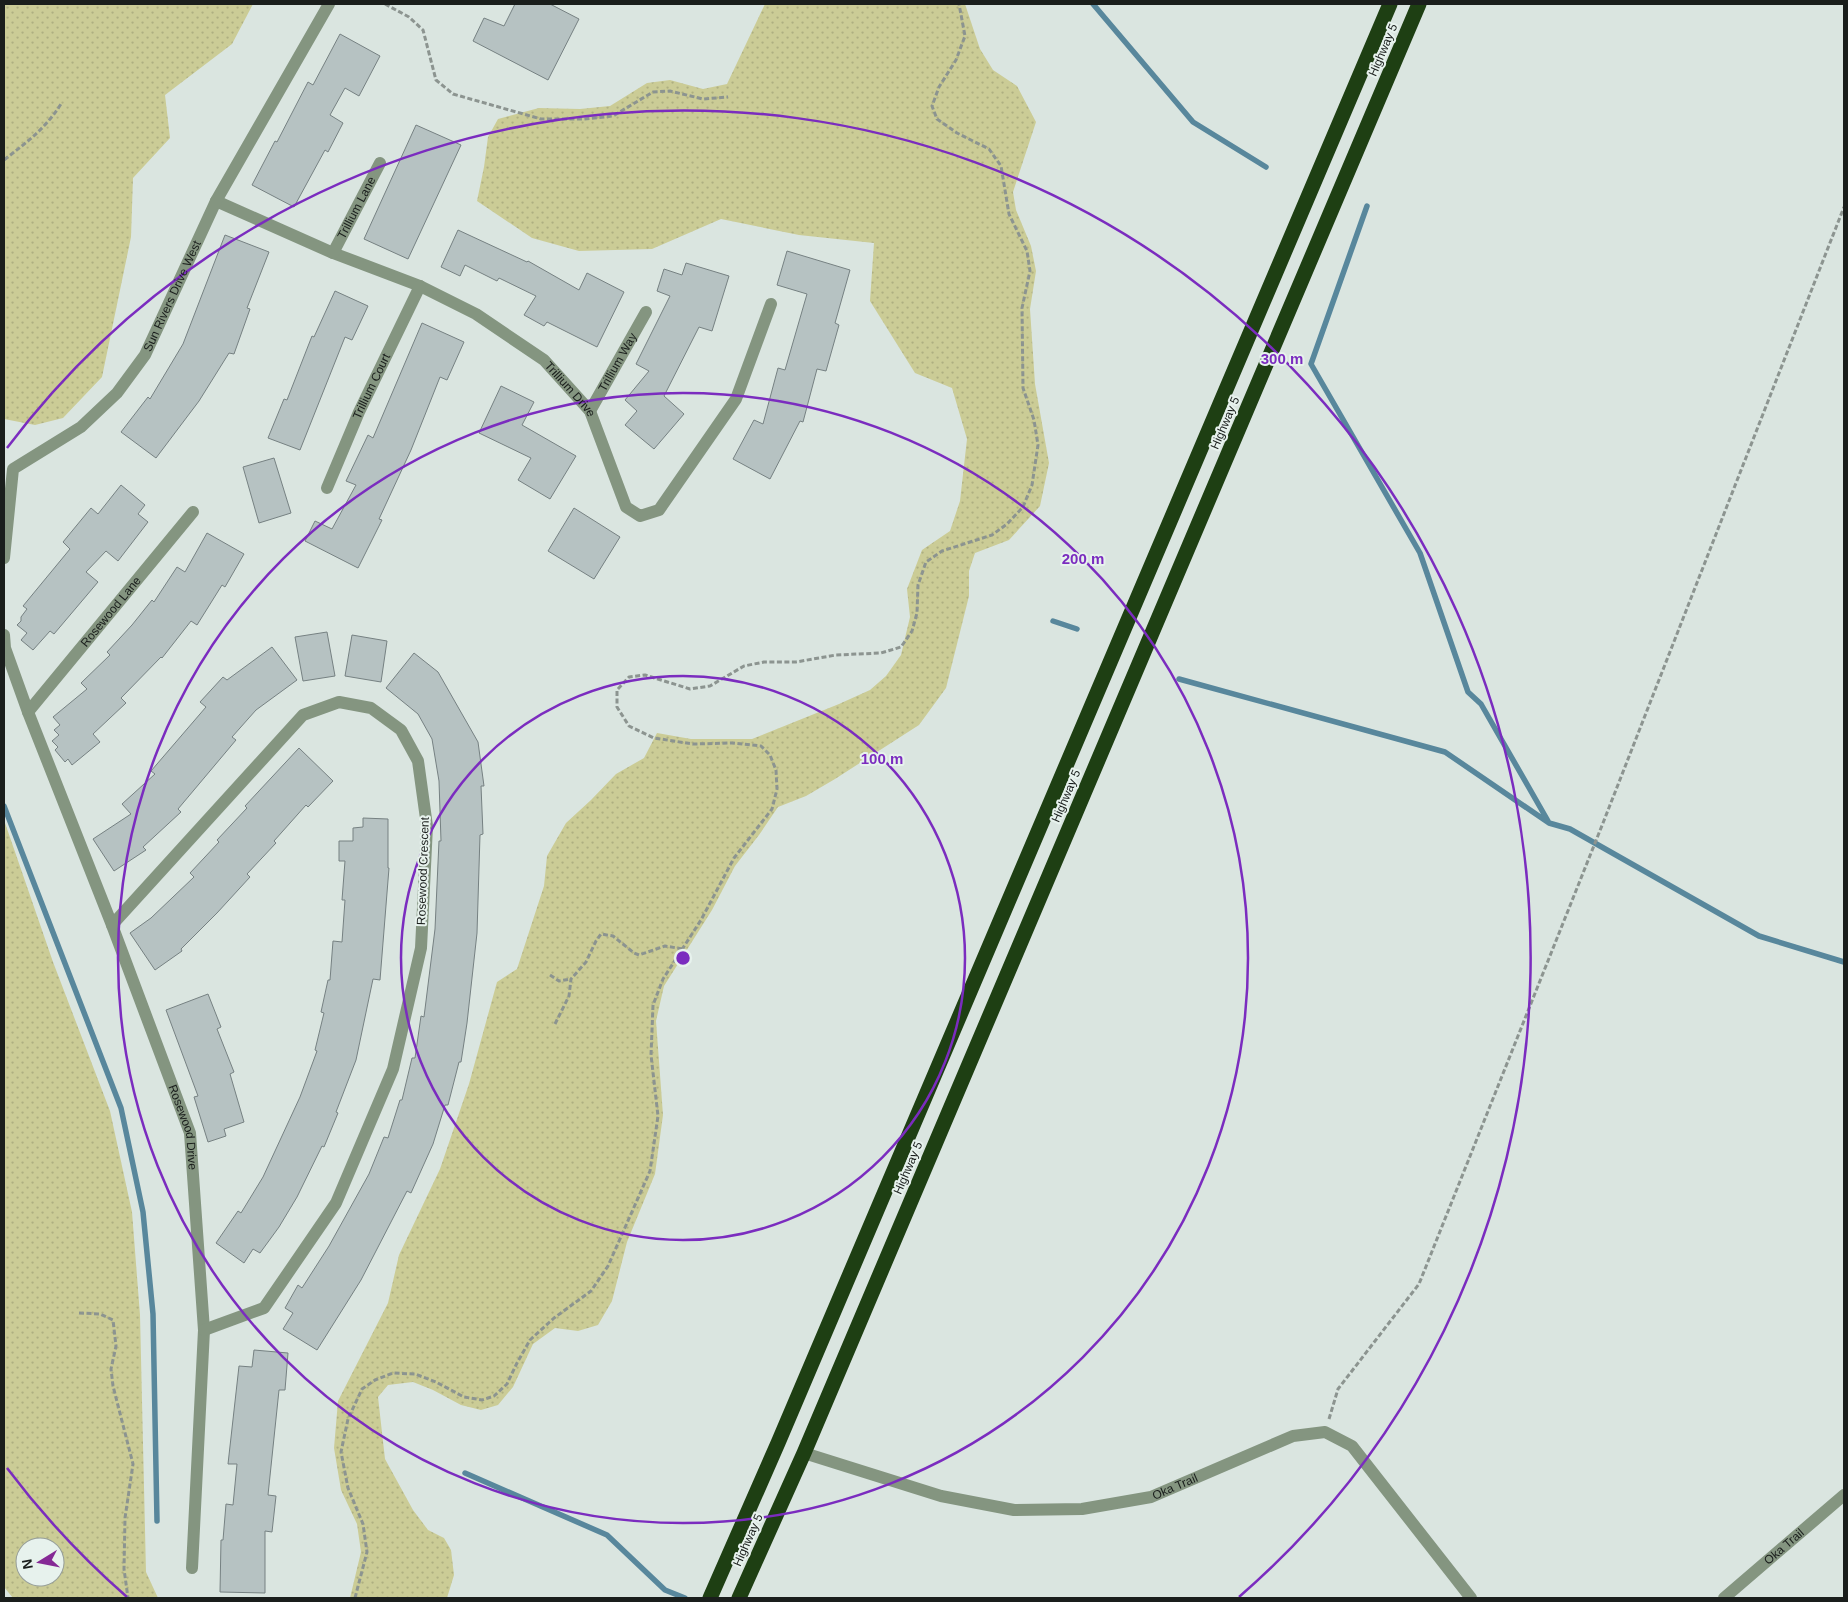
<svg xmlns="http://www.w3.org/2000/svg" width="1848" height="1602" font-family="Arial,sans-serif">
<style>
.grass{fill:url(#grass-dots);fill-rule:evenodd}
.lines{fill:none;stroke-linecap:round;stroke-linejoin:round}
.stream{stroke:#58879c;stroke-width:5.5}
.building{fill:#b6c2c2;stroke:#768182}
.path{stroke:#8c9490;stroke-width:3;stroke-dasharray:5 2.5;stroke-linecap:butt}
.minor{stroke:#849580;stroke-width:12}
.highway{stroke:#1e3f13;stroke-width:15}
.ring{fill:none;stroke:#7b2cbf;stroke-width:2.5}
.labels{text-anchor:middle;stroke-width:4;stroke-linejoin:round;paint-order:stroke}
.street-label{font-size:12px;fill:#1a1e1c;stroke:#e7f2ed}
.centre{fill:#7b2cbf;stroke:#e7f2ed;stroke-width:2.5}
.ring-label{font-size:15px;text-anchor:middle;font-weight:bold;fill:#7b2cbf;stroke:#e7f2ed;stroke-width:4;stroke-linejoin:round;paint-order:stroke}
</style>
<defs>
<pattern id="grass-dots" width="8" height="8" patternUnits="userSpaceOnUse" patternTransform="scale(1.25)"><rect width="8" height="8" fill="#cbcc96"/><path d="M2 2h.1M6 6h.1" fill="none" stroke="#aeaf81" stroke-width="1.8" stroke-linecap="round"/></pattern>
</defs>
<rect width="100%" height="100%" fill="#dae5e0"/>
<path class="grass" d="M4,4H253L232,44L165,95L170,138L133,178L131,237L102,377L63,418L35,425L4,419Z
M765,4H965L980,49L993,70L1017,86L1036,122L1013,192L1016,210L1031,246L1036,271L1030,309L1035,384L1049,463L1040,506L1009,540L975,553L969,571V596L946,688L919,725L835,779L806,796L778,807L759,835L735,866L712,910L664,986L656,1021L663,1115L655,1174L627,1242L612,1301L598,1325L578,1331L555,1328L533,1344L513,1387L498,1405L481,1410L461,1405L433,1390L413,1382L388,1385L378,1397L385,1459L413,1510L428,1530L444,1538L451,1550L454,1575L447,1598H350L361,1552L357,1524L341,1490L334,1448L338,1401L388,1303L399,1255L440,1169L469,1084L497,982L517,969L544,886L547,856L566,823L591,800L616,774L644,758L657,733L691,739H752L839,704L870,690L886,676L901,655L910,617L907,589L922,550L950,531L960,501L967,439L952,388L915,373L870,301L874,243L799,235L721,219L652,249L579,251L532,238L477,201L484,167L488,137L498,119L539,108L580,109L610,106L647,83L670,80L703,89L727,84Z
M4,820L53,962L110,1111L132,1212L140,1315L146,1572L158,1598H13L4,1587ZM25,1547H55V1577H25Z"/>
<g class="lines">
<path class="stream" d="M1093,4L1193,122L1266,167
M1367,206L1311,364L1420,553L1468,692L1481,704L1548,821
M1053,621L1077,629
M1179,679L1445,752L1549,823L1570,829L1759,936L1844,962
M4,806L121,1108L143,1212L153,1314L157,1521
M465,1473L607,1535L665,1590L685,1598"/>
</g>
<path class="building" d="M515,4H550L579,19L548,80L473,41L484,18L504,26Z
M340,34L380,56L359,96L345,88L330,115L343,123L328,152L325,150L294,207L252,185L275,141L277,142L308,82L313,85Z
M416,125L461,145L408,259L364,239Z
M458,230L527,262L528,261L579,290L587,273L624,292L597,347L547,322L544,326L524,315L536,296L499,278L497,281L465,265L460,276L441,267Z
M225,235L269,252L247,308L250,309L234,354L229,353L199,401L156,458L121,432L148,397L150,399L183,344Z
M787,251L850,270L835,323L839,325L826,371L817,369L803,422L800,421L770,479L733,459L754,420L763,424L778,368L785,370L807,294L777,285Z
M686,263L729,276L712,331L699,327L664,396L684,414L654,449L625,425L637,411L625,400L649,371L636,364L670,296L657,291L664,269L682,275Z
M335,291L368,306L352,340L345,337L300,450L268,438L284,399L287,400L312,336L314,337Z
M422,323L464,342L447,380L440,377L411,450L379,519L382,520L358,568L305,541L315,521L332,529L356,485L346,481L368,435L373,438Z
M501,386L534,402L522,425L576,456L550,499L518,480L531,458L479,433Z
M274,458L291,513L259,523L243,467Z
M121,485L145,505L138,514L148,522L118,561L106,551L86,572L98,582L54,634L50,631L33,650L21,640L27,633L17,625L21,621V617L27,609L23,606L70,549L63,542L91,508L98,514Z
M574,508L620,537L594,579L548,551Z
M207,533L244,554L225,587L222,585L197,625L191,621L162,658L161,657L121,698L126,703L93,734L100,742L72,765L68,759L65,762L55,750L58,747L52,741L59,735L54,730L60,725L53,717L87,689L81,683L110,655L107,652L132,625L152,600L154,602L177,567L185,572Z
M327,632L335,676L303,681L295,637Z
M352,635L387,641L381,682L345,676Z
M272,647L297,680L256,710L232,737L236,740L178,809L181,812L143,847L146,850L114,871L93,839L131,814L122,804L155,774L151,771L206,707L200,702L223,677L227,680Z
M414,653L438,672L478,742L484,786H481L483,834L480,835L477,933L467,1023L461,1062H459L448,1105H445L433,1144L411,1193L407,1191L361,1280L317,1350L283,1329L293,1313L285,1308L298,1285L302,1288L329,1246L369,1174L384,1137L388,1138L400,1100H402L412,1058H415L421,1016L424,1017L435,929L439,841H441L439,781L432,739L418,714L386,688Z
M299,748L333,781L308,807L306,805L274,841L276,843L247,874L250,877L217,913L181,949L182,951L155,970L130,933L151,918L194,877L190,873L219,842L217,840L247,808L245,806Z
M363,818L388,819V868H389L380,980L373,979L356,1060L336,1112L338,1113L324,1147L322,1146L297,1197L279,1227L260,1253L253,1249L244,1263L216,1243L238,1211L241,1213L263,1177L300,1097L317,1051L315,1050L324,1013L321,1012L328,980H330L333,941L342,942L345,900H342L345,861H339V841H353V828L363,827Z
M208,994L221,1027L217,1029L234,1072L230,1074L244,1122L224,1129L226,1136L208,1142L194,1097L198,1096L166,1010Z
M254,1350L288,1353L285,1390H279L268,1495L276,1496L272,1532L265,1531V1593L220,1592L221,1540H223L226,1504L233,1505L237,1464H228L239,1366L252,1367Z"/>
<g class="lines">
<path class="path" d="M385,4L409,17L423,30L436,80L453,94L541,119H584L613,116L653,92L670,91L703,99L728,97
M4,160C27,142 45,129 61,104
M550,975L559,981L571,979
M555,1024L569,996L571,979L586,962L596,941L601,934L613,936L634,953L639,955L665,946L683,949
M79,1313L100,1314L113,1320L116,1346L111,1369L113,1386L133,1464L125,1518L124,1569L128,1598
M1329,1419L1338,1389L1419,1284L1603,823L1844,207
M355,1598L367,1552L363,1524L348,1488L341,1452L348,1419L362,1389L375,1380L393,1373L415,1374L436,1382L464,1397L482,1400L494,1396L507,1384L517,1363L530,1340L554,1318L591,1291L608,1266L650,1171L658,1116L651,1055L653,1005L663,979L701,920L734,858L772,809L777,789L776,770L770,755L761,746L732,743L693,744L654,738L629,726L617,707V690L629,677L645,675L690,689L710,686L744,666L764,662H796L836,655L881,653L901,647L912,631L917,613L918,585L926,562L942,551L992,535L1007,524L1023,507L1032,485L1038,445L1034,420L1023,388L1022,308L1030,271L1027,251L1009,214L1001,166L989,149L957,133L937,119L932,106L939,87L956,60L965,36L959,4"/>
<g class="minor">
<path id="s1" d="M216,201L333,253L420,286L476,314L544,360L590,411L626,507L640,516L659,510L736,399L771,304"/>
<path id="s2" d="M333,253L380,163"/>
<path id="s3" d="M590,411L646,312"/>
<path id="s4" d="M327,488L359,412L420,286"/>
<path id="s5" d="M4,558L13,469L81,427L117,393L145,355L216,201L329,4"/>
<path id="s6" d="M4,635L5,648L28,712L112,925L190,1133L204,1330L192,1568"/>
<path id="s7" d="M28,712L193,512"/>
<path d="M112,925L303,715L339,702L371,708L401,730L418,761L427,826L421,948L393,1069L336,1203L264,1308L204,1330"/>
<path id="s8" d="M804,1453L941,1496L1014,1510L1082,1509L1151,1497L1293,1436L1325,1432L1352,1446L1471,1598"/>
<path id="s9" d="M1724,1598L1844,1495"/>
</g>
<path class="highway" d="M710,1598L778,1443L1390,4
M739,1598L804,1453L1419,4"/>
</g>
<g class="ring">
<circle cx="683" cy="958" r="282"/>
<circle cx="683" cy="958" r="565"/>
<path d="M127 1597A847 847 0 0 1 7 1468M7 448A847 847 0 1 1 1239 1597"/>
</g>
<g class="labels">
<g class="street-label">
<text transform="translate(1383 50) rotate(-67)" y="4">Highway 5</text>
<text dy="4" stroke="none"><textPath href="#s2" startOffset="51">Trillium Lane</textPath></text>
<text dy="4" stroke="none"><textPath href="#s5" startOffset="331">Sun Rivers Drive West</textPath></text>
<text dy="4" stroke="none"><textPath href="#s3" startOffset="56">Trillium Way</textPath></text>
<text dy="4" stroke="none"><textPath href="#s4" startOffset="111">Trillium Court</textPath></text>
<text dy="4" stroke="none"><textPath href="#s1" startOffset="405">Trillium Drive</textPath></text>
<text transform="translate(1225 423) rotate(-67)" y="4">Highway 5</text>
<text dy="4" stroke="none"><textPath href="#s7" startOffset="130">Rosewood Lane</textPath></text>
<text transform="translate(1066 796) rotate(-67)" y="4">Highway 5</text>
<text transform="translate(423 871) rotate(-88)" y="4">Rosewood Crescent</text>
<text dy="4" stroke="none"><textPath href="#s6" startOffset="525">Rosewood Drive</textPath></text>
<text transform="translate(908 1168) rotate(-67)" y="4">Highway 5</text>
<text dy="4" stroke="none"><textPath href="#s8" startOffset="382">Oka Trail</textPath></text>
<text transform="translate(748 1540) rotate(-66)" y="4">Highway 5</text>
<text dy="4" stroke="none"><textPath href="#s9" startOffset="79">Oka Trail</textPath></text>
</g>
</g>
<circle cx="683" cy="958" r="8" class="centre"/>
<g class="ring-label">
<text x="1282" y="364">300 m</text>
<text x="1083" y="564">200 m</text>
<text x="882" y="764">100 m</text>
</g>
<rect width="1848" height="1602" fill="none" stroke="#1a1e1c" stroke-width="10"/>
<g transform="translate(40 1562) rotate(260)"><circle r="24" fill="#e7f2ed" stroke="#959d99"/>
<path d="M0-4L9 19L0 12L-9 19Z" fill="#852995"/>
<text y="-8" font-size="14" font-weight="bold" text-anchor="middle" fill="#1a1e1c">N</text>
</g>
</svg>
